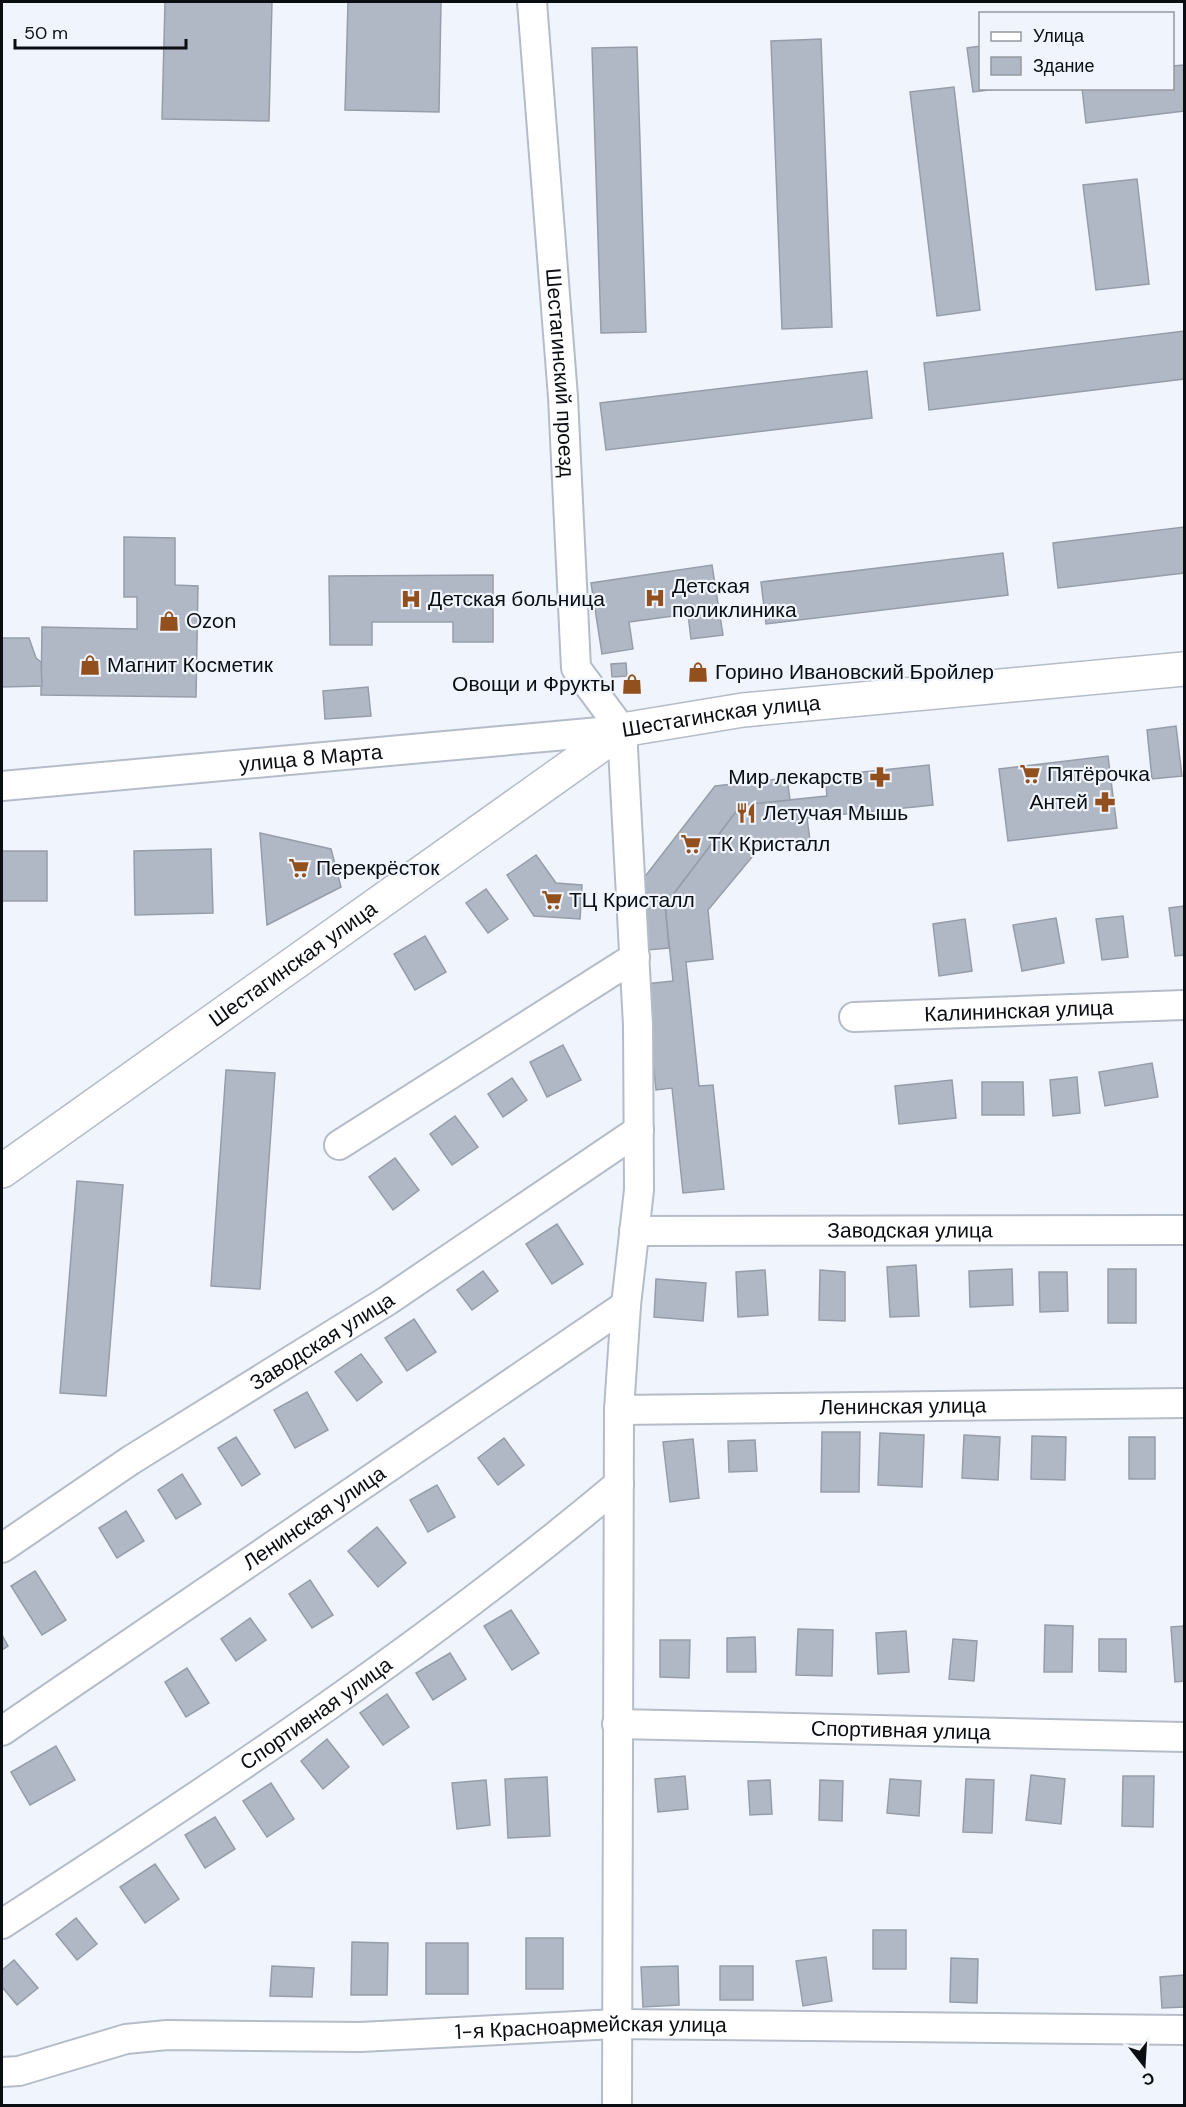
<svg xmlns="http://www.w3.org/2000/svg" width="1186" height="2107" font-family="'DM Sans',sans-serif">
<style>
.building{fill:#b1b8c5;stroke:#969daa;stroke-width:1.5}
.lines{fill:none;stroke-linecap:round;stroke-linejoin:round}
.minor-casing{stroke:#b5bcc9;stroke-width:32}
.major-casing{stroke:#b5bcc9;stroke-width:36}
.minor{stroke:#fff;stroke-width:28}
.major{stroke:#fff;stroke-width:33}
.labels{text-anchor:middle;stroke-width:4.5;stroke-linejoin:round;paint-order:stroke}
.street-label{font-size:21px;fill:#0a0d11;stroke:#f0f5fd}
.poi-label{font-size:21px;fill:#0a0d11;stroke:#f0f5fd;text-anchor:start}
</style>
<rect width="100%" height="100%" fill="#f0f5fd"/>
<g class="building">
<path d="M165 2H272L269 121 162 119Z"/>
<path d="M348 2H441L439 112 345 110Z"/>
<path d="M821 39 832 327 782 329 771 41Z"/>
<path d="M980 46V88H1005L973 92 967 48Z"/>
<path d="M637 47 646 332 601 333 592 48Z"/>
<path d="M1184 65V111L1086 123 1082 88H1172V66Z"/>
<path d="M954 87 980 310 937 316 910 92Z"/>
<path d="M1137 179 1149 284 1096 290 1083 185Z"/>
<path d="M1184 331V379L929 410 924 363Z"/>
<path d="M867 371 872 418 606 450 600 403Z"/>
<path d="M1184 527V573L1058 588 1053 543Z"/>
<path d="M124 537 175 538V585L198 586 196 697 41 695 42 627 137 629V597H124Z"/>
<path d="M1003 553 1008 595 766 624 761 582Z"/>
<path d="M712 565 723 635 691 639 688 614 629 622 633 649 602 654 591 583Z"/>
<path d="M493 575V642H453V622H372V645H330L329 576Z"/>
<path d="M2 638H29L36 658 41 662 42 686 2 687Z"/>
<path d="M626 663 627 676 612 677 611 664Z"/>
<path d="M368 687 371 716 325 719 323 691Z"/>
<path d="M1176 726 1182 776 1152 779 1147 730Z"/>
<path d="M1108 756 1117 828 1008 841 999 769Z"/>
<path d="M929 765 933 805 807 818 810 840 762 845 708 910 713 959 686 962 699 1086 713 1085 724 1189 683 1193 672 1088 656 1090 645 984 673 981 665 905 741 805 827 796 825 776Z"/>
<path d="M787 778 790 800 741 805 665 905 669 948 647 950 640 883 715 786Z"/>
<path d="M260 833 331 849 341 887 267 925Z"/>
<path d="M211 849 213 913 135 915 134 851Z"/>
<rect x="2" y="851" width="45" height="50"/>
<path d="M536 855 556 883 582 885 580 919 534 916 507 875Z"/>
<path d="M486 889 508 919 488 933 466 903Z"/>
<path d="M1184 906V955L1175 956 1169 908Z"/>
<path d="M1123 916 1128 957 1102 960 1096 919Z"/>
<path d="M1056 918 1064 963 1022 971 1013 925Z"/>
<path d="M965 919 972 971 939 976 933 924Z"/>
<path d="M425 936 446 972 415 990 394 954Z"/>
<path d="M563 1045 581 1080 547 1097 530 1062Z"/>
<path d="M1152 1063 1158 1097 1105 1106 1099 1072Z"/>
<path d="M226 1070 275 1073 260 1289 211 1286Z"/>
<path d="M1077 1077 1080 1113 1053 1116 1050 1080Z"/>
<path d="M512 1078 527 1100 503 1117 488 1094Z"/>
<path d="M952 1080 956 1118 899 1124 895 1086Z"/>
<path d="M982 1082H1023L1024 1115H982Z"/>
<path d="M455 1116 478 1147 452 1165 430 1134Z"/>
<path d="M395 1158 419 1190 393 1210 369 1177Z"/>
<path d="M77 1181 123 1185 106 1396 60 1393Z"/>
<path d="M557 1224 583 1264 552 1284 526 1244Z"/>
<path d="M916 1265 919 1316 890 1317 887 1267Z"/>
<path d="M1012 1269 1013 1305 970 1307 969 1271Z"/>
<rect x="1108" y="1269" width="28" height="54"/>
<path d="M765 1270 768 1315 738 1317 736 1272Z"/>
<path d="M820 1270 845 1272V1321L819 1320Z"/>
<path d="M483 1271 498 1291 472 1310 457 1290Z"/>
<path d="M1039 1272H1067L1068 1311 1040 1312Z"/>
<path d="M656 1279 706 1283 703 1321 654 1317Z"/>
<path d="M414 1319 436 1352 407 1371 385 1338Z"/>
<path d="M361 1354 382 1382 357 1401 335 1372Z"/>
<path d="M307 1392 328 1430 295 1448 274 1410Z"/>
<path d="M822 1432H860L859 1492H821Z"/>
<path d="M880 1433 924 1435 922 1487 878 1485Z"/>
<path d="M964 1435 1000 1437 998 1480 962 1478Z"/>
<path d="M1032 1436 1066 1437 1065 1480 1031 1479Z"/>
<path d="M236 1437 260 1474 242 1486 218 1448Z"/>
<rect x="1129" y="1437" width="26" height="42"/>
<path d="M504 1438 524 1465 498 1485 478 1458Z"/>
<path d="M693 1439 699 1498 670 1502 663 1442Z"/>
<path d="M755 1440 757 1471 729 1472 728 1441Z"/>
<path d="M182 1474 201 1504 176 1519 158 1490Z"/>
<path d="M437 1485 455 1517 428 1532 410 1500Z"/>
<path d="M126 1511 144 1541 117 1558 99 1528Z"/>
<path d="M377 1527 406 1563 378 1587 348 1551Z"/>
<path d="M35 1571 66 1620 42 1635 11 1586Z"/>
<path d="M310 1580 333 1615 312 1628 289 1594Z"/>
<path d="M511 1610 539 1653 512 1670 484 1626Z"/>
<path d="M250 1618 266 1640 236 1661 221 1639Z"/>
<path d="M1045 1625 1073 1626 1072 1672H1044Z"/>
<path d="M1184 1626V1681L1175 1682 1171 1627Z"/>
<path d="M798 1629 833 1630 832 1676 796 1675Z"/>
<path d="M906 1631 909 1672 878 1674 876 1633Z"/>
<path d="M2 1635 8 1646 2 1650Z"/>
<path d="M755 1637 756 1672H727V1638Z"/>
<path d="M953 1639 977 1641 974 1681 949 1679Z"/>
<path d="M1099 1639H1126V1672L1099 1671Z"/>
<path d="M660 1640H690L689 1678 660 1677Z"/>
<path d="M450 1653 466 1679 433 1700 416 1673Z"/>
<path d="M187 1668 209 1703 186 1717 165 1682Z"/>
<path d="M387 1694 409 1727 383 1745 360 1713Z"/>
<path d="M327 1739 349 1767 323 1789 301 1761Z"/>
<path d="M56 1746 75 1780 30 1805 11 1772Z"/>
<path d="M1031 1775 1065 1779 1061 1824 1026 1820Z"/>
<path d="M685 1776 688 1809 658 1812 655 1779Z"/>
<path d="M1123 1776H1154L1153 1827 1122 1826Z"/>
<path d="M547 1777 550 1836 508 1838 505 1779Z"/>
<path d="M890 1779 921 1781 919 1816 887 1813Z"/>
<path d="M966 1779 994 1780 992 1833 963 1832Z"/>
<path d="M486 1780 490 1825 457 1829 452 1783Z"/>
<path d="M770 1780 772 1814 750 1815 748 1781Z"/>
<path d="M820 1780 843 1781 842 1821 819 1820Z"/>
<path d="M271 1783 294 1819 267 1837 243 1801Z"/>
<path d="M215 1817 235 1849 205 1868 185 1835Z"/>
<path d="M155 1864 179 1899 145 1923 120 1887Z"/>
<path d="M76 1918 97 1944 77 1960 56 1934Z"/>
<rect x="873" y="1930" width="33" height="39"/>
<rect x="526" y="1938" width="37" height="51"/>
<path d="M352 1942 388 1943 387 1995H351Z"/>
<rect x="426" y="1943" width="42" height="51"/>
<path d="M826 1957 832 2001 803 2006 796 1961Z"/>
<path d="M951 1958 978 1959 977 2003 950 2002Z"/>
<path d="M14 1960 38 1988 17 2005 2 1987V1970Z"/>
<path d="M272 1966 314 1968 312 1997 270 1996Z"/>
<path d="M678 1966 679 2005 643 2007 641 1967Z"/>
<rect x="720" y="1966" width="33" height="34"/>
<path d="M1184 1975V2007L1162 2008 1160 1977Z"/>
</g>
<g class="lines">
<g class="minor-casing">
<g id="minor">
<path id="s1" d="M532 2 563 397 576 668 622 730"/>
<path id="s2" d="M2 786 622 730"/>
<path id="s3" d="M854 1017 1184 1005"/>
<path d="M339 1145 635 957"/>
<path id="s4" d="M634 1231 1184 1230"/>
<path id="s5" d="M619 1410 1184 1403"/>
<path id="s6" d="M2 1548 131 1460 387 1301 639 1130"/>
<path id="s7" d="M617 1724 1184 1737"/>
<path id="s8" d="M2 1731 626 1305"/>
<path id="s9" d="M2 1924C212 1788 426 1646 619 1484"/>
<path id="s10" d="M2 2072 19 2071 126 2039 167 2035 360 2037 616 2024 1184 2030"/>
<path d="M617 2106 619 1410 626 1305 639 1190 638 1025 622 730"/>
</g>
</g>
<g class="major-casing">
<g id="major">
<path id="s11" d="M2 1171 622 730 743 710 1184 669"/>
</g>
</g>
<use href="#minor" class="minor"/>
<use href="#major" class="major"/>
</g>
<defs>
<g id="hospital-bare" transform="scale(1.62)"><path d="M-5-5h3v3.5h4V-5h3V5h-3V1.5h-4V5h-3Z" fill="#92501f" stroke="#f0f5fd" stroke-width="2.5" paint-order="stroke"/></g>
<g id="shop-bare" transform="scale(1.62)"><path d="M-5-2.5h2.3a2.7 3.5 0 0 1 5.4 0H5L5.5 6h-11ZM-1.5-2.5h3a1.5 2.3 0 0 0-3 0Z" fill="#92501f" stroke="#f0f5fd" stroke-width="2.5" paint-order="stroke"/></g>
<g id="supermarket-bare" transform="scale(1.62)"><path d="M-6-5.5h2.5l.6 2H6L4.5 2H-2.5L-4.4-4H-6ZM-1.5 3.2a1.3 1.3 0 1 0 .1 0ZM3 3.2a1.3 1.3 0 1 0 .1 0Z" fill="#92501f" stroke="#f0f5fd" stroke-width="2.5" paint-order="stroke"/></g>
<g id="pharmacy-bare" transform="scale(1.62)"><path d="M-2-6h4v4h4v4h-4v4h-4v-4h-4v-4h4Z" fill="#92501f" stroke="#f0f5fd" stroke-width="2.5" paint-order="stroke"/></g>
<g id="restaurant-bare" transform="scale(1.62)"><path d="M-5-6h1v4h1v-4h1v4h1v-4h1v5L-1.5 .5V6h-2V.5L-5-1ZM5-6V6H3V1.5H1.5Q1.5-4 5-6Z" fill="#92501f" stroke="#f0f5fd" stroke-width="2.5" paint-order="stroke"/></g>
</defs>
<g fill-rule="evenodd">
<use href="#hospital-bare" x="655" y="598"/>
<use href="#hospital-bare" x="411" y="599"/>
<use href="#shop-bare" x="169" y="621"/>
<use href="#shop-bare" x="90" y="665"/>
<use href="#shop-bare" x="698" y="672"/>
<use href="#shop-bare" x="632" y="684"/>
<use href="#supermarket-bare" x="1030" y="774"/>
<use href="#pharmacy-bare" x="880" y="777"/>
<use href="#pharmacy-bare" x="1105" y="802"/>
<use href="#restaurant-bare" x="746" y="813"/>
<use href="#supermarket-bare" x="691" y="844"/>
<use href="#supermarket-bare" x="299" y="868"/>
<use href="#supermarket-bare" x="552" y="900"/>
</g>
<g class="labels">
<g class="street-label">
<text dy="7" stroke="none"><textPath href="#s1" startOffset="372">Шестагинский проезд</textPath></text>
<text dy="7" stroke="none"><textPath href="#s11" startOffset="861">Шестагинская улица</textPath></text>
<text dy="7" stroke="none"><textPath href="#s2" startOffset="310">улица 8 Марта</textPath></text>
<text dy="7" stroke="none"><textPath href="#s11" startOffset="357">Шестагинская улица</textPath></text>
<text dy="7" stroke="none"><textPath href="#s3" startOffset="165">Калининская улица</textPath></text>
<text dy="7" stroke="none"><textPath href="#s4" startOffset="276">Заводская улица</textPath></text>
<text dy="7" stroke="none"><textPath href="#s6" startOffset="381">Заводская улица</textPath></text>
<text dy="7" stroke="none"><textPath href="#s5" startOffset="284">Ленинская улица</textPath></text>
<text dy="7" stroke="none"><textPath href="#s8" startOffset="378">Ленинская улица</textPath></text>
<text dy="7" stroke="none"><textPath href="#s9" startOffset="378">Спортивная улица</textPath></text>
<text dy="7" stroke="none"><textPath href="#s7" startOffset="284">Спортивная улица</textPath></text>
<text dy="7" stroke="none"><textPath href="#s10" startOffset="594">1-я Красноармейская улица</textPath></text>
</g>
<g class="poi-label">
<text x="672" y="593">Детская<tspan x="672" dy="24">поликлиника</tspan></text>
<text x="428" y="606">Детская больница</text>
<text x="186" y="628">Ozon</text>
<text x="107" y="672">Магнит Косметик</text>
<text x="715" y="679">Горино Ивановский Бройлер</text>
<text x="615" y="691" text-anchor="end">Овощи и Фрукты</text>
<text x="1047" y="781">Пятёрочка</text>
<text x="863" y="784" text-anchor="end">Мир лекарств</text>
<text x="1088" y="809" text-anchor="end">Антей</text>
<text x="763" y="820">Летучая Мышь</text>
<text x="708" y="851">ТК Кристалл</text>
<text x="316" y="875">Перекрёсток</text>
<text x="569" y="907">ТЦ Кристалл</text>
</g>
</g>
<rect width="1186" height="2107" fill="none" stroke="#0a0d11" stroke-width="6"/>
<rect x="979" y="12" width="195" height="78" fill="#f0f5fd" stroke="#94989f" stroke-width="1.5"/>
<rect x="991" y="32" width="30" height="9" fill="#ffffff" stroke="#94989f" stroke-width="1.5"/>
<text x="1033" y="42" font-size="18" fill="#0a0d11">Улица</text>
<rect x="991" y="57" width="30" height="18" fill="#b1b8c5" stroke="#94989f" stroke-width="1.5"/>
<text x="1033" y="72" font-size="18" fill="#0a0d11">Здание</text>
<g transform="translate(1144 2065) rotate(163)" stroke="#f0f5fd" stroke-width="4.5" paint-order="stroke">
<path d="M0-4.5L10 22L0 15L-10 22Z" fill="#0a0d11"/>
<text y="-9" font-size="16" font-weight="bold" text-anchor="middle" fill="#0a0d11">С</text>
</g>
<path d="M15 39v9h171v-9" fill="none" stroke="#0a0d11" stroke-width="3"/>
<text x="24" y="39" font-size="18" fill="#0a0d11" stroke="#f0f5fd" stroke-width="4.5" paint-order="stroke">50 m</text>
</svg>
